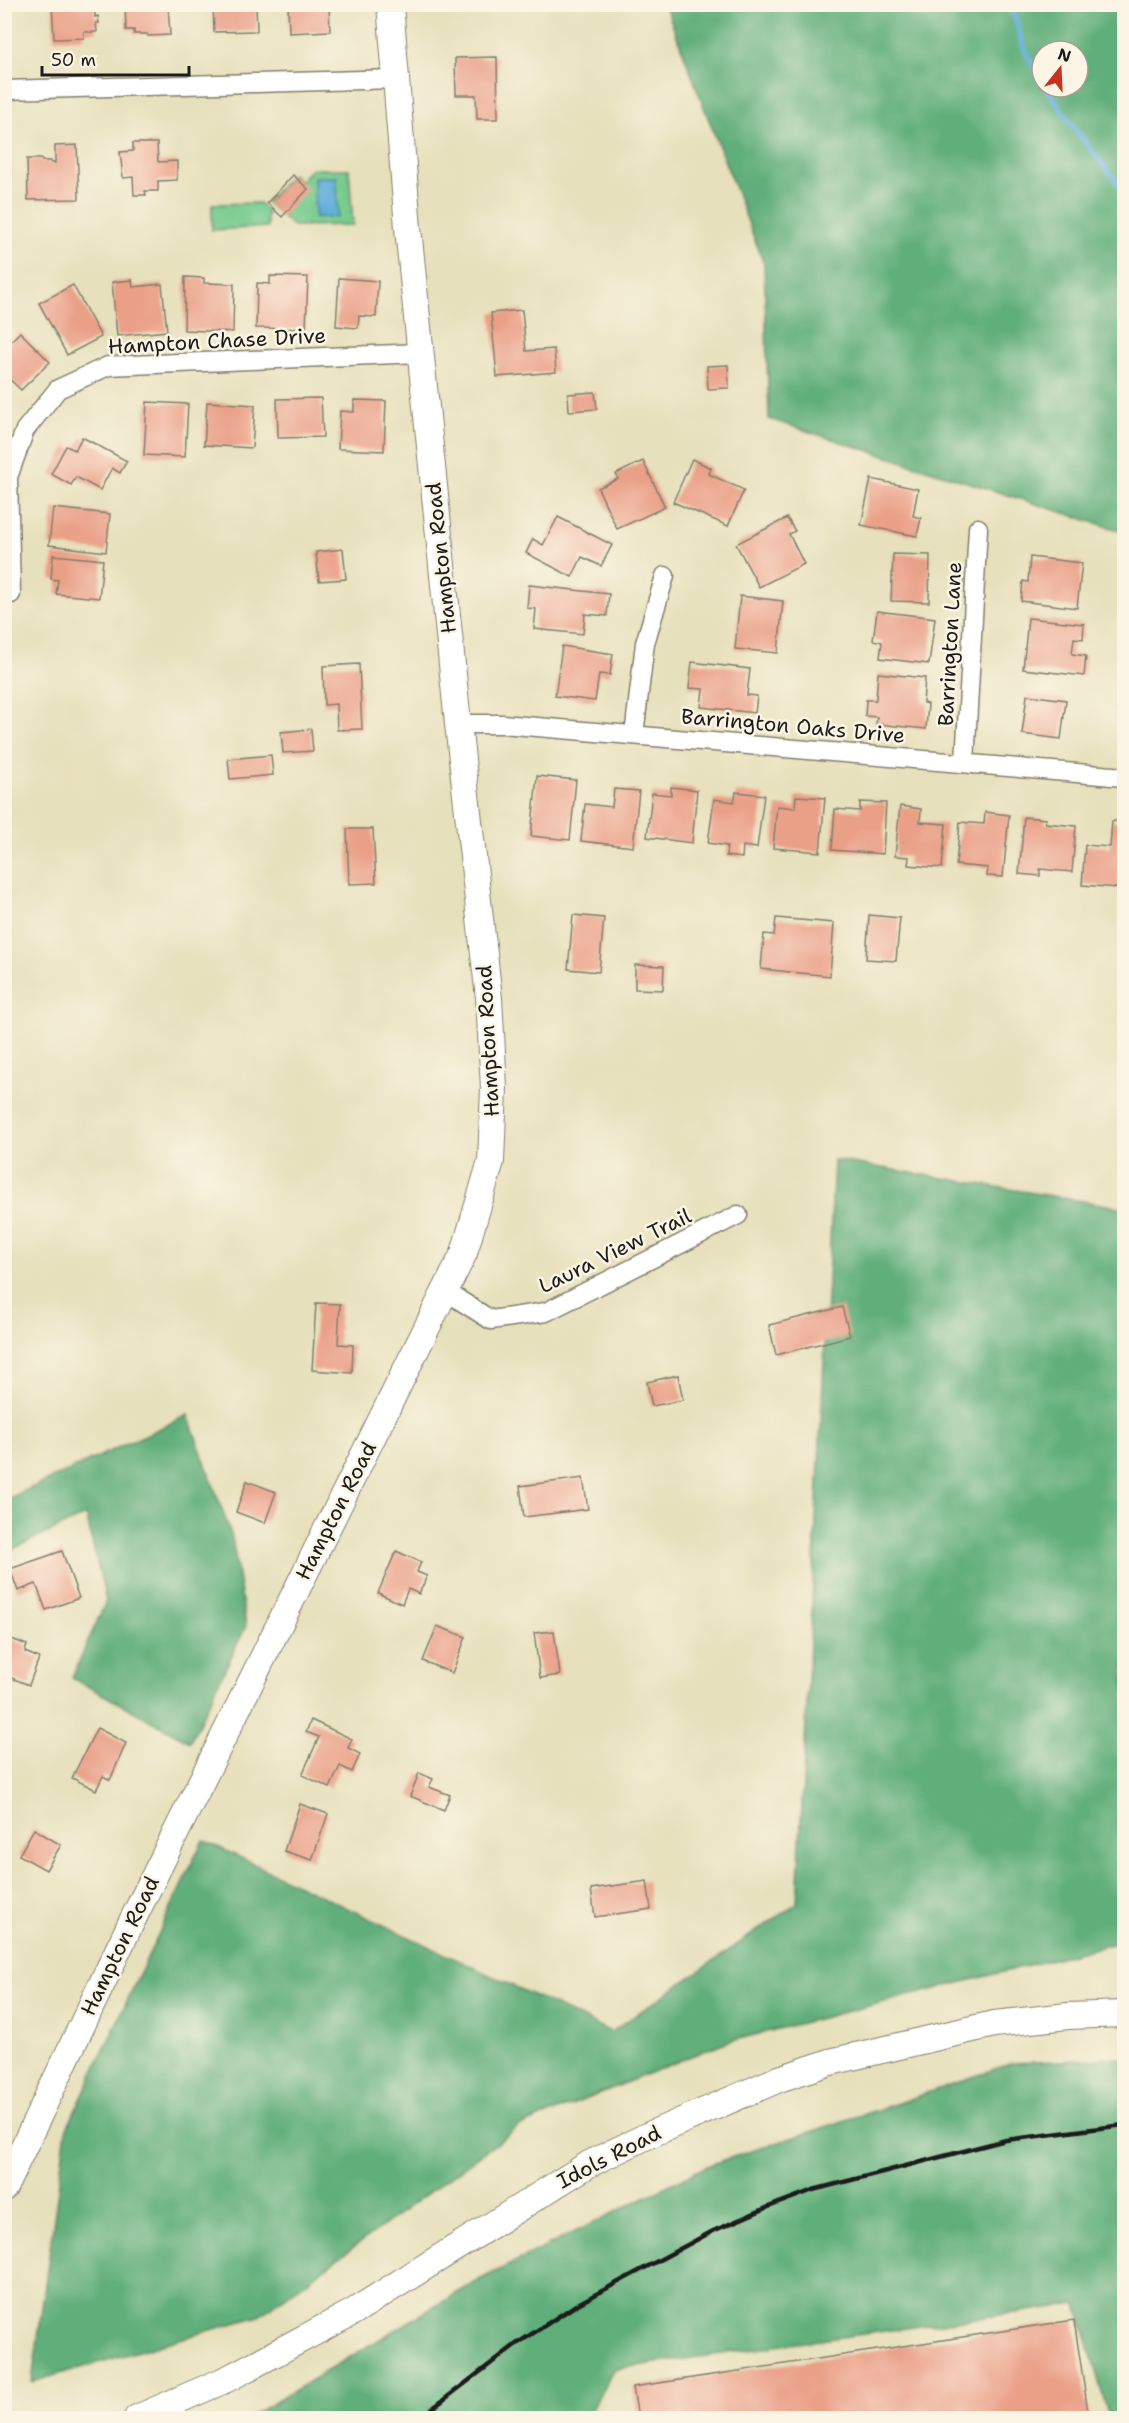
<svg xmlns="http://www.w3.org/2000/svg" width="1129" height="2423" font-family="'Shantell Sans',sans-serif">
<style>
.green{fill:#77cb8f;stroke:#4a7456;stroke-width:1.5}
.forest{fill:#61af7a;stroke:#3e664b;stroke-width:1.5;fill-rule:evenodd}
.water{fill:#62afdb;stroke:#3f667c;stroke-width:1.5}
.lines{fill:none;stroke-linecap:round;stroke-linejoin:round}
.stream{stroke:#62afdb;stroke-width:6}
.building{fill:#ea9f87}
.minor-casing{stroke:#827e6c;stroke-width:21}
.secondary-casing{stroke:#827e6c;stroke-width:28}
.minor{stroke:#fff;stroke-width:18}
.secondary{stroke:#fff;stroke-width:26}
.rail{stroke:#1c1c1c;stroke-width:4.5}
.labels{text-anchor:middle;stroke-width:5;stroke-linejoin:round;paint-order:stroke}
.street-label{font-size:21px;fill:#1c1c1c;stroke:#fcf5e5}
</style>
<rect width="100%" height="100%" fill="#fcf5e5"/>
<filter id="ink" filterUnits="userSpaceOnUse"><feTurbulence type="fractalNoise" baseFrequency=".0167" numOctaves="2"/><feDisplacementMap in="SourceGraphic" scale="12" xChannelSelector="R" yChannelSelector="G"/><feConvolveMatrix kernelMatrix="1 2 1 2 8 2 1 2 1" color-interpolation-filters="sRGB"/></filter>
<filter id="wash" filterUnits="userSpaceOnUse"><feTurbulence type="fractalNoise" baseFrequency=".008" numOctaves="4" result="noise"/><feDisplacementMap in="SourceGraphic" scale="24" xChannelSelector="R" yChannelSelector="G"/><feGaussianBlur stdDeviation="1.35" result="paint"/><feColorMatrix in="noise" values="0 0 0 0 0 0 0 0 0 0 0 0 0 0 0 0 0 1.4 0 .05"/><feComposite in="paint" operator="in"/></filter>
<g filter="url(#wash)">
<rect width="100%" height="100%" fill="#e7e0bc"/>
<g class="green">
<path d="M311 169H349L353 225 293 226 266 202 292 174 300 181Z"/>
<path d="M259 203 267 210V227L212 230V204Z"/>
</g>
<g class="forest">
<path d="M665 5H1124V532L769 419 764 264ZM1042 51H1078V87H1042Z"/>
<path d="M834 1160 1124 1208V1941L723 2043 520 2126 259 2316 32 2382 66 2130 203 1840 611 2032 797 1903Z"/>
<path d="M188 1415 232 1537 246 1626 190 1742 72 1678 106 1601 86 1515 4 1553 5 1500Z"/>
<path d="M1124 2058V2418H1109L1077 2304 614 2369 587 2418H248L479 2280 709 2165 898 2103 1012 2063Z"/>
</g>
<path class="water" d="M314 177H337L338 217H315Z"/>
<g class="lines">
<g class="stream">
<path d="M1011 4 1024 48 1042 81"/>
<path d="M1046 87 1075 129 1124 191"/>
</g>
</g>
<g id="blocks">
<g class="building">
<path d="M52 4H95V17L98 16 99 23H96L97 32H84V38L54 39Z"/>
<path d="M125 4H168L170 35 148 36 147 34H134V30H126Z"/>
<path d="M213 4H256L257 31 214 32Z"/>
<path d="M288 4H329L330 31 289 33Z"/>
<path d="M497 57 498 119H477L476 95H456L455 58Z"/>
<path d="M133 143H157L158 162 177 161V180L158 181V191H145L146 195H134L133 177 123 178 120 152 133 151Z"/>
<path d="M77 145 79 199 28 200 27 159H41L42 161H51V163H55V146Z"/>
<path d="M4 162H10L11 187H4Z"/>
<path d="M293 175 308 189 282 217 267 203Z"/>
<path d="M270 276 308 277 306 329 256 328 257 283 270 284Z"/>
<path d="M185 277 204 278V283L234 284 233 332 184 330Z"/>
<path d="M339 278 378 281 376 317 359 316 358 328 336 326Z"/>
<path d="M132 280 133 287 162 284 167 331 117 336 112 282Z"/>
<path d="M73 285 101 337 67 355 39 303Z"/>
<path d="M522 310 526 351 554 349 556 372 497 377 491 313Z"/>
<path d="M20 332 50 362 21 390 4 374V348Z"/>
<path d="M728 365 729 388 708 389 707 366Z"/>
<path d="M595 392 597 409 569 411 568 394Z"/>
<path d="M321 398 323 437 278 438 277 399Z"/>
<path d="M354 400 386 401 384 451 338 449 340 411 354 412Z"/>
<path d="M147 402 188 404 185 457 144 455Z"/>
<path d="M207 402 255 405 252 448 204 445Z"/>
<path d="M82 437 127 461 120 473 112 468 100 490 76 477 71 485 51 474 66 446 75 450Z"/>
<path d="M692 459 711 468 709 474 744 490 728 526 673 502Z"/>
<path d="M643 461 665 507 617 529 598 488 618 479 616 474Z"/>
<path d="M871 479 918 489 913 516 921 518 917 536 861 525Z"/>
<path d="M53 508 110 514 106 552 49 545Z"/>
<path d="M558 517 612 545 601 566 582 557 572 577 526 553 533 539 543 545Z"/>
<path d="M787 518 795 531 789 534 804 564 759 587 736 544Z"/>
<path d="M343 549 346 579 319 581 316 552Z"/>
<path d="M893 554 930 555 929 602 891 601Z"/>
<path d="M53 555 103 560 99 598 56 594 58 580 51 579Z"/>
<path d="M1030 557 1082 563 1077 608 1021 601 1023 581 1028 582Z"/>
<path d="M529 585 609 594 607 616 585 614 583 634 534 629 536 609 527 608Z"/>
<path d="M740 596 783 601 778 653 735 649Z"/>
<path d="M877 611 935 618 929 664 880 658 882 642 873 640Z"/>
<path d="M1028 618 1084 624 1083 639 1074 638 1072 654 1086 656 1084 676 1023 669Z"/>
<path d="M562 646 613 654 610 675 599 674 595 701 555 696Z"/>
<path d="M692 662 750 669 747 695 757 696 755 713 701 707 703 689 689 688Z"/>
<path d="M359 664 362 729 337 730 336 704 324 705 323 666Z"/>
<path d="M878 673 925 678 923 703 928 704 926 729 876 724 877 717 865 716 866 700H876Z"/>
<path d="M1027 695 1066 700 1061 739 1022 734Z"/>
<path d="M311 729 313 751 283 753 281 732Z"/>
<path d="M271 755 273 775 230 779 228 759Z"/>
<path d="M537 776 576 780 570 840 531 836Z"/>
<path d="M671 787 697 790 692 843 647 837 652 793 671 795Z"/>
<path d="M614 789 639 791 633 847 581 841 585 804 612 807Z"/>
<path d="M736 792 764 795 757 848 743 846 742 858 726 856 727 846 708 843 714 799 734 802Z"/>
<path d="M796 796 825 798 820 852 773 848 777 806 795 808Z"/>
<path d="M860 802 886 803 883 854 832 850 835 809 860 811Z"/>
<path d="M900 806 921 809 920 822 946 824 942 868 908 865 909 857 895 856Z"/>
<path d="M985 812 1009 815 1003 877 987 876 988 868 956 865 960 822 984 824Z"/>
<path d="M1024 817 1046 819 1045 823 1076 826 1072 872 1040 869V876L1019 874Z"/>
<path d="M1112 821 1124 822V884L1119 883 1118 888 1082 885 1085 845 1110 847Z"/>
<path d="M347 829H373L376 883 349 884Z"/>
<path d="M573 915 604 918 599 972 568 969Z"/>
<path d="M869 915 900 918 896 961 866 959Z"/>
<path d="M776 918 834 923 830 976 761 969 764 934 774 935Z"/>
<path d="M635 965 664 966 663 990 635 989Z"/>
<path d="M316 1303 340 1304 338 1344 353 1345 352 1373 312 1370Z"/>
<path d="M842 1307 850 1336 776 1355 769 1325Z"/>
<path d="M678 1375 683 1400 652 1406 647 1382Z"/>
<path d="M583 1478 588 1509 524 1517 520 1486Z"/>
<path d="M247 1481 276 1492 265 1523 236 1512Z"/>
<path d="M62 1551 79 1598 46 1610 36 1584 18 1591 10 1569Z"/>
<path d="M396 1551 421 1562 417 1572 427 1576 419 1594 408 1589 402 1604 378 1593Z"/>
<path d="M437 1626 466 1637 452 1673 423 1661Z"/>
<path d="M554 1631 560 1675 540 1678 534 1633Z"/>
<path d="M4 1636 27 1645 25 1652 39 1658 29 1685 4 1675Z"/>
<path d="M311 1720 352 1739 348 1748 360 1754 352 1772 340 1766 330 1788 302 1775 319 1737 306 1732Z"/>
<path d="M97 1728 126 1743 110 1780 103 1776 96 1790 72 1778Z"/>
<path d="M419 1773 433 1779 429 1787 450 1795 444 1810 410 1796Z"/>
<path d="M300 1804 328 1814 312 1860 284 1851Z"/>
<path d="M34 1829 61 1845 46 1870 19 1855Z"/>
<path d="M647 1881 651 1909 595 1917 591 1889Z"/>
<path d="M1074 2320 1089 2418H638L633 2387Z"/>
</g>
</g>
</g>
<g filter="url(#ink)">
<use href="#blocks" fill-opacity="0" stroke="#827e6c" stroke-width="1.5"/>
<g class="lines">
<g class="minor-casing">
<g id="minor">
<path d="M4 90 397 79"/>
<path d="M11 594 8 477 25 430 58 389 108 366 421 353"/>
<path d="M458 724H502L1124 777"/>
<path d="M634 735 645 643 665 576"/>
<path d="M965 762 978 528"/>
<path d="M445 1291 491 1320 546 1312 738 1215"/>
</g>
</g>
<g class="secondary-casing">
<g id="secondary">
<path d="M4 2188 130 1925 464 1253 491 1161 494 1088 489 998 458 724 408 228 390 4"/>
<path d="M137 2418 227 2379 353 2312 589 2164 649 2135 779 2079 830 2062 994 2024 1068 2016 1124 2014"/>
</g>
</g>
<use href="#minor" class="minor"/>
<use href="#secondary" class="secondary"/>
<path class="rail" d="M420 2418 515 2345 576 2305 713 2231 771 2206 813 2190 1006 2140 1124 2125"/>
</g>
</g>
<g class="labels">
<g class="street-label">
<text transform="translate(217 341) rotate(-3)" y="7">Hampton Chase Drive</text>
<text transform="translate(441 558) rotate(-96)" y="7">Hampton Road</text>
<text transform="translate(950 644) rotate(-87)" y="7">Barrington Lane</text>
<text transform="translate(793 726) rotate(5)" y="7">Barrington Oaks Drive</text>
<text transform="translate(488 1041) rotate(-93)" y="7">Hampton Road</text>
<text transform="translate(615 1251) rotate(-26)" y="7">Laura View Trail</text>
<text transform="translate(336 1511) rotate(-63)" y="7">Hampton Road</text>
<text transform="translate(120 1946) rotate(-64)" y="7">Hampton Road</text>
<text transform="translate(609 2157) rotate(-27)" y="7">Idols Road</text>
</g>
</g>
<rect width="1129" height="2423" fill="none" stroke="#fcf5e5" stroke-width="24"/>
<g transform="translate(1060 69) rotate(18)"><circle r="28" fill="#fcf5e5" stroke="#a29e95" stroke-width="1.5"/>
<path d="M0-4.5L10 22L0 15L-10 22Z" fill="#c8321e"/>
<text y="-9" font-size="16" font-weight="bold" text-anchor="middle" fill="#1c1c1c">N</text>
</g>
<path d="M42 66v9h147v-9" fill="none" stroke="#1c1c1c" stroke-width="3"/>
<text x="51" y="66" font-size="18" fill="#1c1c1c" stroke="#fcf5e5" stroke-width="4.5" paint-order="stroke">50 m</text>
</svg>
